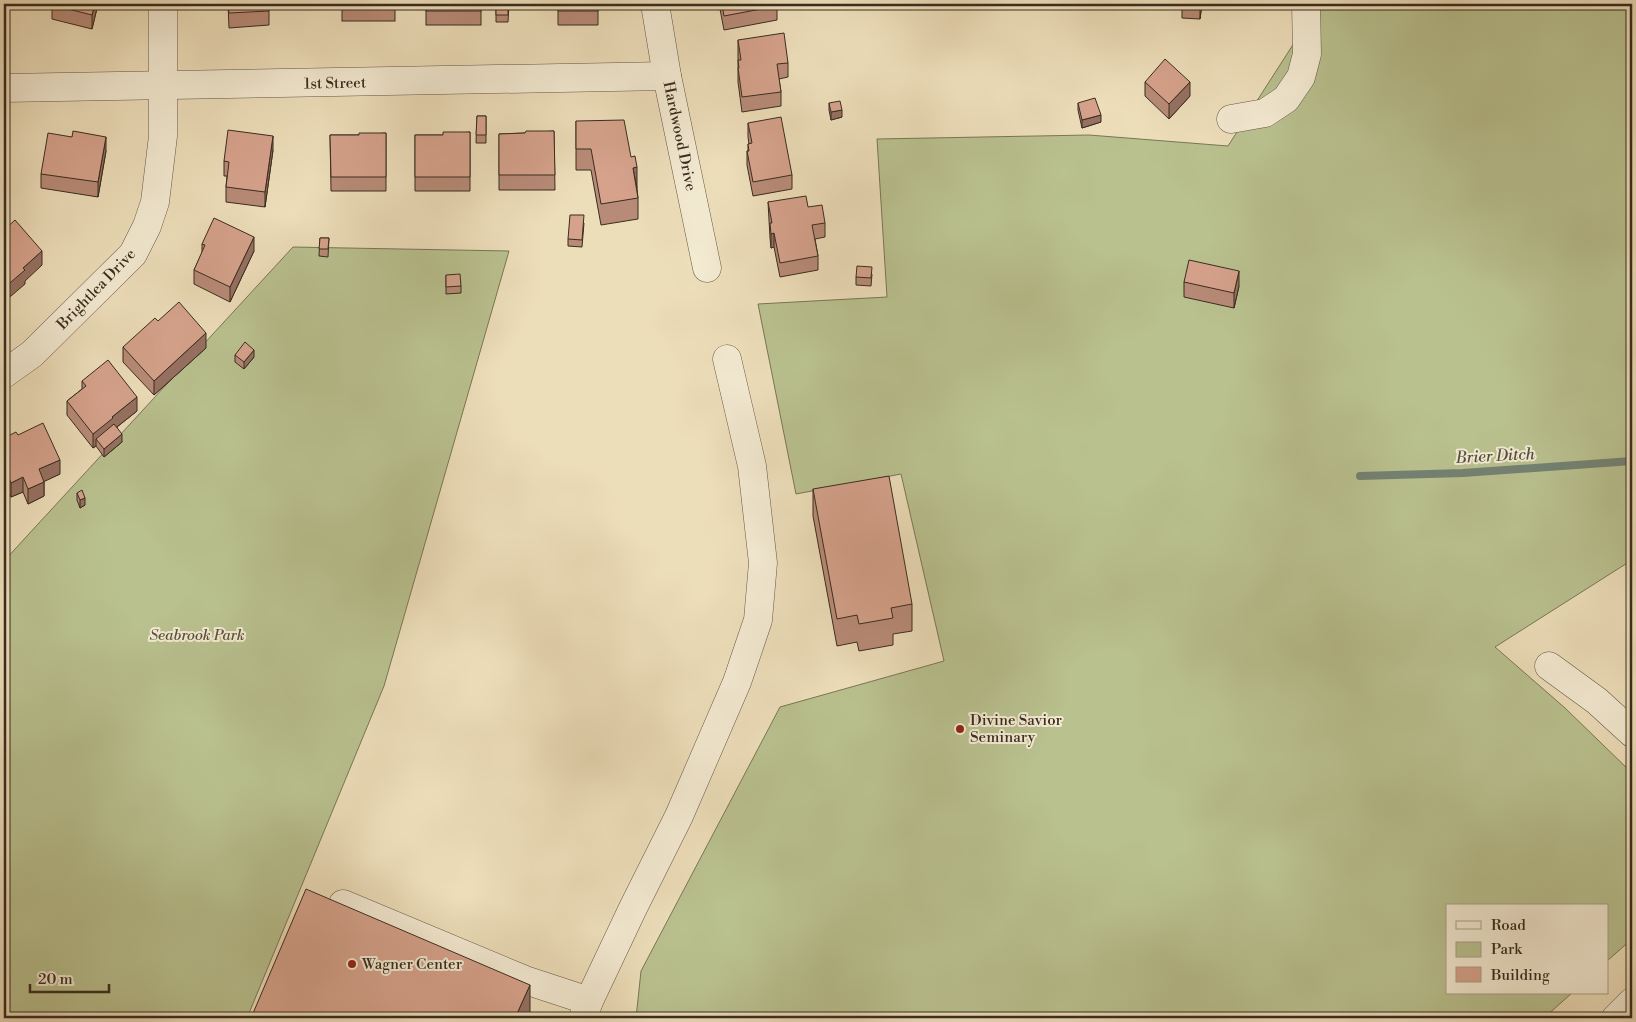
<svg xmlns="http://www.w3.org/2000/svg" width="1636" height="1022" font-family="'Libre Bodoni',serif">
<style>
.green{fill:#b9c18f;stroke:#797657}
.lines{fill:none;stroke-linecap:round;stroke-linejoin:round}
.stream{stroke:#738274;stroke-width:8}
.minor-casing{stroke:#665846;stroke-width:29}
.minor{stroke:#f3ead2;stroke-width:28}
.wall{fill:#b88b78;stroke:#392c1f}
.shaded-wall{fill:#967162;stroke:#392c1f}
.building{fill:#d6a28c;stroke:#392c1f}
.poi-dot{fill:#8f2418;stroke:#f3ead2;stroke-width:2}
.labels{text-anchor:middle;stroke-width:4;stroke-linejoin:round;paint-order:stroke}
.street-label{font-size:15px;fill:#392c1f;stroke:#f3ead2}
.park-label{font-size:15px;font-style:italic;fill:#59513b;stroke:#f3ead2}
.poi-label{font-size:15px;fill:#392c1f;stroke:#f3ead2;text-anchor:start}
.water-label{font-size:16px;font-style:italic;fill:#515042;stroke:#f3ead2}
</style>
<rect width="100%" height="100%" fill="#eddeba"/>
<filter id="stains"><feTurbulence type="fractalNoise" baseFrequency=".004" numOctaves="4"/><feColorMatrix values="0 0 0 0 .2 0 0 0 0 .09 0 0 0 0 .02 0 0 0 .5 -.17"/></filter>
<radialGradient id="worn" r=".72"><stop offset=".6" stop-color="#630" stop-opacity="0"/><stop offset="1" stop-color="#630" stop-opacity=".3"/></radialGradient>
<g class="green">
<path d="M1308 4H1632V560L1495 647 1565 708 1632 773V939L1607 961V906H1447V993H1572L1544 1018H636L641 971 780 707 944 661 901 474 796 494 758 304 887 297 877 139 1089 135 1228 146 1296 40Z"/>
<path d="M293 247 509 251 384 686 247 1018H4V561Z"/>
</g>
<g class="lines">
<path class="stream" d="M1360 476 1463 473 1632 461"/>
<g class="minor-casing">
<g id="minor">
<path d="M655 4 667 76 707 268"/>
<path d="M4 88 667 76"/>
<path d="M1231 119 1265 113 1286 99 1301 77 1307 54 1306 4"/>
<path d="M4 374 32 354 133 254 147 226 155 202 163 136V4"/>
<path d="M1549 666 1597 701 1632 733"/>
<path d="M343 904 525 980 589 1001"/>
<path d="M583 1018 589 1001 633 908 679 816 737 682 758 620 763 563 752 466 727 359"/>
<path d="M1616 1018 1632 1002"/>
</g>
</g>
<use href="#minor" class="minor"/>
</g>
<g class="wall">
<path d="M52 4H98L92 29 52 19Z"/>
<path d="M228 4H269V25L229 28Z"/>
<rect x="342" y="4" width="53" height="17"/>
<rect x="426" y="4" width="55" height="21"/>
<path d="M496 4H509L508 22H496Z"/>
<path d="M545 4H598V25H558V6H545Z"/>
<path d="M719 4H777V20L724 30Z"/>
<path d="M1162 4H1202L1200 19 1182 18V5Z"/>
<path d="M738 40 788 63V77L779 79 781 92V106L742 112 738 82Z"/>
<path d="M1145 82 1190 96 1169 119 1145 96Z"/>
<path d="M829 103 842 117 831 120 829 110Z"/>
<path d="M1078 103 1101 122 1082 128 1078 110Z"/>
<path d="M477 116H486V143H476Z"/>
<path d="M576 121 637 188 638 198V219L601 225 591 170H576Z"/>
<path d="M748 123 792 175V189L753 196 747 165V151H748V144H749L748 137Z"/>
<path d="M554 131 555 190H499V134L525 133Z"/>
<path d="M470 132V191H415V135H443Z"/>
<path d="M386 133V191H331L330 135H359Z"/>
<path d="M273 150 265 207 226 202V187L227 176H224V161Z"/>
<path d="M106 151 98 197 41 188V174Z"/>
<path d="M768 202 808 207 825 223V237L815 239 818 256V270L780 277 774 247 771 248 770 238Z"/>
<path d="M584 223 582 247 568 246V239Z"/>
<path d="M320 238H329L328 257 319 256Z"/>
<path d="M202 244 254 251 230 302 194 284V270L202 253Z"/>
<path d="M872 274 871 286 856 285V277Z"/>
<path d="M446 275 461 286V293L446 294Z"/>
<path d="M1184 282 1239 286 1234 308 1184 297Z"/>
<path d="M123 347 206 348 154 395 123 362Z"/>
<path d="M235 355 254 357 244 369 235 362Z"/>
<path d="M82 381 137 411 117 427 122 442 104 457 96 446 93 448 67 415V401L82 389Z"/>
<path d="M18 435 60 474 44 481V496L28 504 23 492 11 497 4 482V438Z"/>
<path d="M813 489 912 604V631L893 634V645L859 651 857 642 837 646 813 516Z"/>
<path d="M77 493 85 505 80 508 77 500Z"/>
</g>
<g class="shaded-wall">
<path d="M95 4H98L92 29V15Z"/>
<path d="M1200 4H1202L1200 19Z"/>
<path d="M1190 82V96L1169 119V104Z"/>
<path d="M842 110V117L831 120V112Z"/>
<path d="M1101 115V122L1082 128V120Z"/>
<path d="M273 136V150L265 207V192Z"/>
<path d="M106 137V151L98 197V182Z"/>
<path d="M637 167V188L633 168Z"/>
<path d="M774 233V247L771 248V234Z"/>
<path d="M254 237V251L230 302V287Z"/>
<path d="M42 251V265L25 281V284L4 302V288L23 268Z"/>
<path d="M1239 271V286L1234 308V293Z"/>
<path d="M206 333V348L154 395V381Z"/>
<path d="M254 350V357L244 369V362Z"/>
<path d="M137 397V411L113 430 96 439V446L93 448V434L112 417Z"/>
<path d="M122 434V442L104 457V449Z"/>
<path d="M60 460V474L39 484V469Z"/>
<path d="M23 477V492L11 497V483Z"/>
<path d="M44 482V496L28 504V489Z"/>
<path d="M85 498V505L80 508V500Z"/>
<path d="M530 985V1012L527 1018H515Z"/>
</g>
<g class="building">
<path d="M52 4H95L92 15 52 5Z"/>
<path d="M228 4H269V11L229 13Z"/>
<rect x="342" y="4" width="53" height="3"/>
<rect x="426" y="4" width="55" height="7"/>
<rect x="496" y="4" width="13" height="4"/>
<rect x="558" y="4" width="40" height="7"/>
<path d="M722 4H777V6L724 16Z"/>
<rect x="496" y="9" width="12" height="6"/>
<path d="M784 33 788 63 777 64 781 92 742 97 738 68H739L738 60H741L738 40Z"/>
<path d="M1165 59 1190 82 1169 104 1145 82Z"/>
<path d="M1095 98 1101 115 1082 120 1078 103Z"/>
<path d="M840 101 842 110 831 112 829 103Z"/>
<path d="M477 116H486V135H476Z"/>
<path d="M781 117 792 175 753 182 747 151H749L748 144 752 143 748 123Z"/>
<path d="M624 120 631 157 635 156 637 167 633 168 638 198 601 204 591 149H576V121Z"/>
<path d="M228 130 273 136 265 192 226 187 229 162 224 161Z"/>
<path d="M73 131 106 137 98 182 41 174 48 133 72 137Z"/>
<path d="M526 131H554L555 175H499V134L525 133Z"/>
<path d="M443 132H470V177H415V135H443Z"/>
<path d="M359 133H386V177H331L330 135H359Z"/>
<path d="M806 196 808 207 822 205 825 223 812 225 818 256 780 263 774 233 771 234 770 223H772L768 202Z"/>
<path d="M570 215H584L582 240 568 239Z"/>
<path d="M214 218 254 237 230 287 194 270 205 245 202 244Z"/>
<path d="M15 220 42 251 23 268 25 270 4 288V230Z"/>
<path d="M320 238H329L328 249H319Z"/>
<path d="M1189 260 1239 271 1234 293 1184 282Z"/>
<path d="M857 266 872 267 871 278 856 277Z"/>
<path d="M460 274 461 286 446 287V275Z"/>
<path d="M179 302 206 333 154 381 123 347 155 318 158 321Z"/>
<path d="M245 342 254 350 244 362 235 355Z"/>
<path d="M108 360 137 397 112 417 113 418 93 434 67 401 86 386 82 381Z"/>
<path d="M43 423 60 460 39 469 44 482 28 489 23 477 11 483 4 468V438L16 432 18 435Z"/>
<path d="M114 424 122 434 104 449 96 439Z"/>
<path d="M889 476 912 604 891 608 893 618 859 624 857 615 837 619 813 489Z"/>
<path d="M82 490 85 498 80 500 77 493Z"/>
<path d="M306 889 530 985 515 1018H251Z"/>
</g>
<g class="poi-dot">
<circle cx="960" cy="729" r="5"/>
<circle cx="352" cy="964" r="5"/>
</g>
<g class="labels">
<g class="street-label">
<text transform="translate(335 83) rotate(-1)" y="5">1st Street</text>
<text transform="translate(680 136) rotate(78)" y="5">Hardwood Drive</text>
<text transform="translate(96 289) rotate(-46)" y="5">Brightlea Drive</text>
</g>
<g class="park-label">
<text x="197" y="640">Seabrook Park</text>
</g>
<g class="poi-label">
<text x="970" y="725">Divine Savior<tspan x="970" dy="17">Seminary</tspan></text>
<text x="362" y="969">Wagner Center</text>
</g>
<g class="water-label">
<text transform="translate(1495 455) rotate(-3)" y="6">Brier Ditch</text>
</g>
</g>
<rect width="1636" height="1022" fill="none" stroke="#eddeba" stroke-width="20"/>
<rect x="5" y="5" width="1626" height="1012" fill="none" stroke="#392c1f" stroke-width="2.5"/>
<rect x="10" y="10" width="1616" height="1002" fill="none" stroke="#392c1f"/>
<rect x="1446" y="904" width="162" height="90" fill="#f3ead2" stroke="#a99e8a"/>
<rect x="1456" y="921" width="25" height="8" fill="#f3ead2" stroke="#a99e8a"/>
<text x="1491" y="930" font-size="15" fill="#392c1f">Road</text>
<rect x="1456" y="942" width="25" height="15" fill="#b9c18f" stroke="#a99e8a"/>
<text x="1491" y="954" font-size="15" fill="#392c1f">Park</text>
<rect x="1456" y="967" width="25" height="15" fill="#d6a28c" stroke="#a99e8a"/>
<text x="1491" y="980" font-size="15" fill="#392c1f">Building</text>
<path d="M30 984v8h79v-8" fill="none" stroke="#392c1f" stroke-width="2.5"/>
<text x="38" y="984" font-size="15" fill="#392c1f" stroke="#f3ead2" stroke-width="4" paint-order="stroke">20 m</text>
<rect width="100%" height="100%" filter="url(#stains)"/>
<rect width="100%" height="100%" fill="url(#worn)"/>
</svg>
